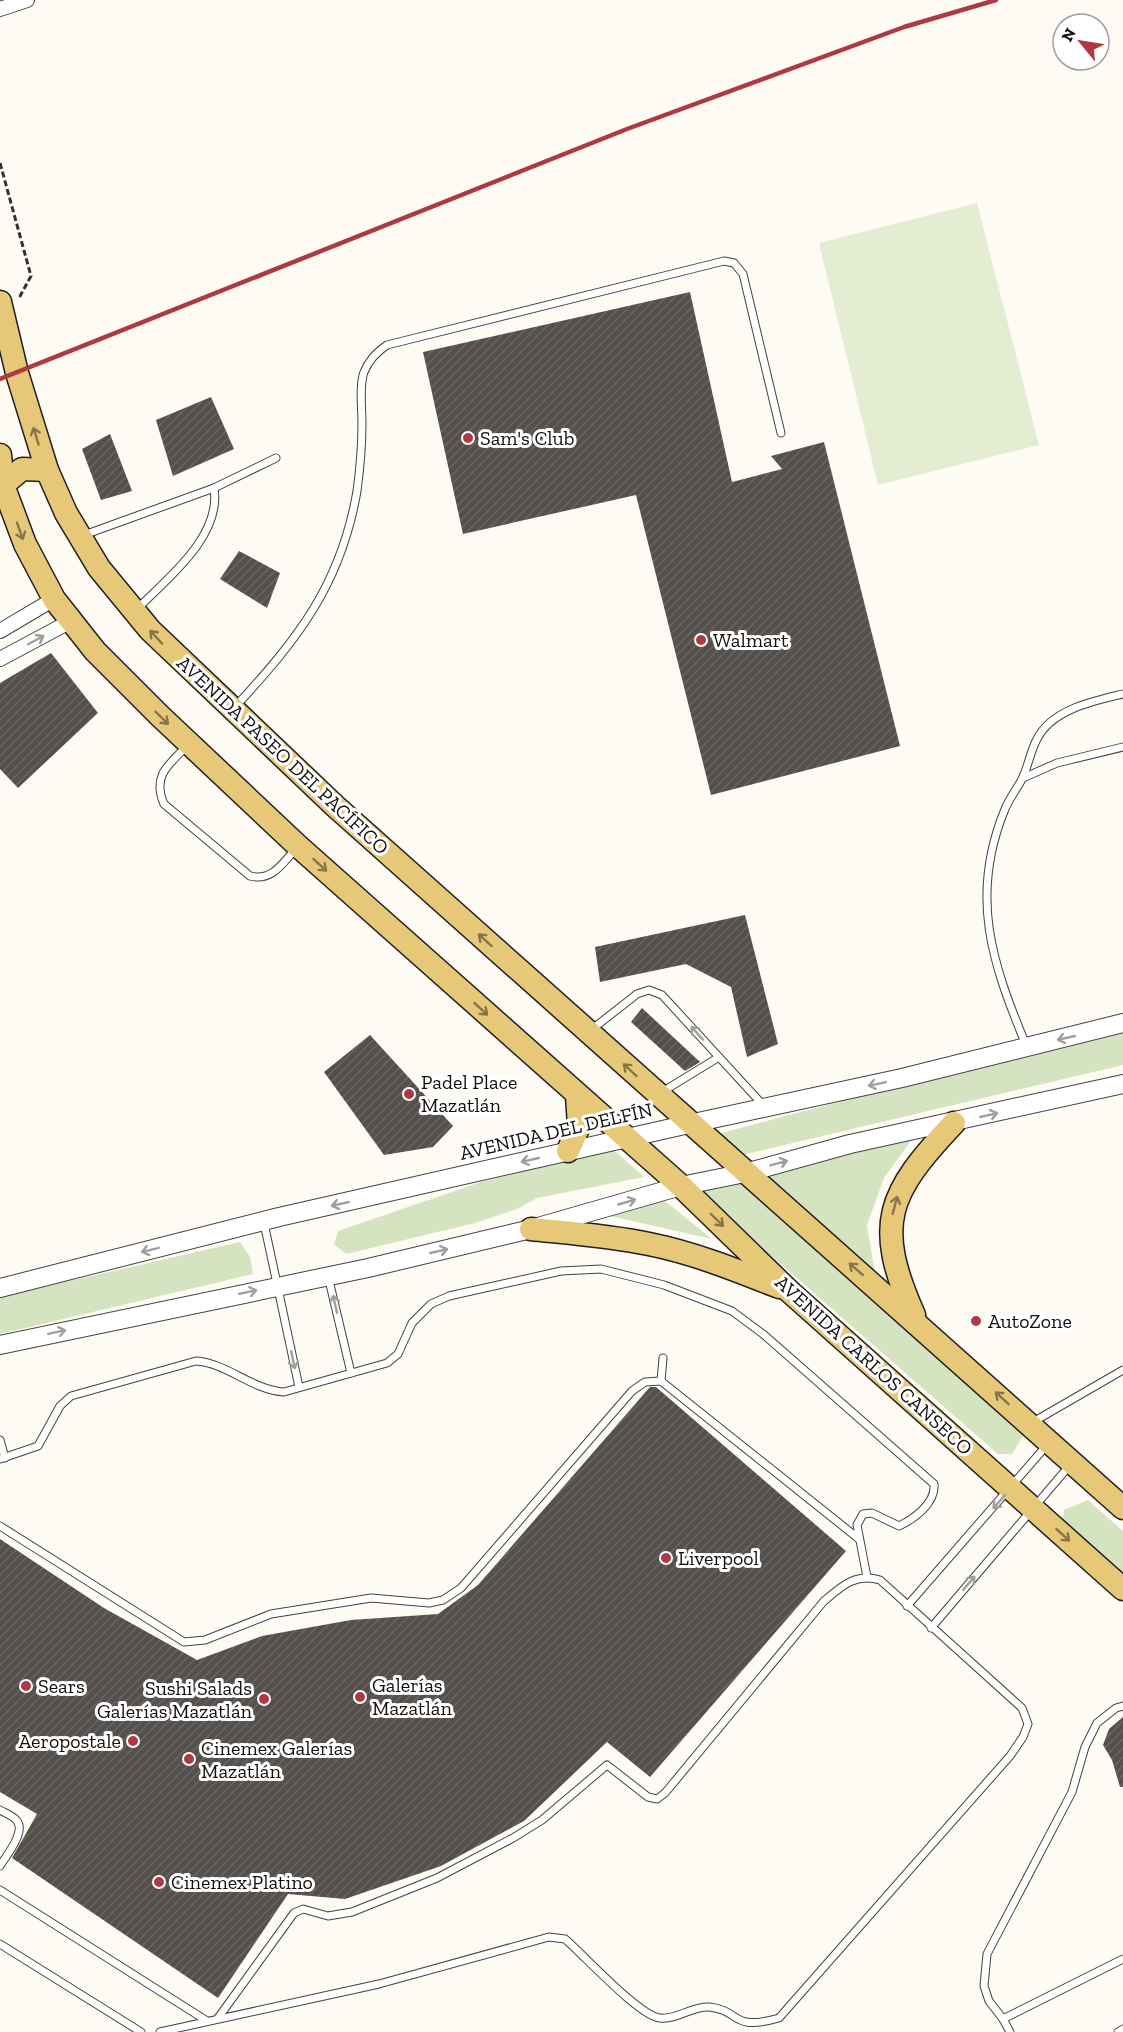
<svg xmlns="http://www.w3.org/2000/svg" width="1123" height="2032" font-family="'Zilla Slab',serif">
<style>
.grass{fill:#d4e4c0}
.pitch{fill:#e4edd1}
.building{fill:url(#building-hatch)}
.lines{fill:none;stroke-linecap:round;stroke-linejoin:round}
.service-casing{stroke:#424242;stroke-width:9}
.minor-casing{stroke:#424242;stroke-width:16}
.tertiary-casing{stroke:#424242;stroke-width:20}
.primary-casing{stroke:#202020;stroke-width:25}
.path{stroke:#313131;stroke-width:3;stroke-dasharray:6 3;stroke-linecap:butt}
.service{stroke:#fff;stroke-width:7}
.minor{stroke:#fff;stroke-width:14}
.tertiary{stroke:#fff;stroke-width:18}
.primary{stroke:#e7c879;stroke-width:22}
.rail{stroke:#ae3943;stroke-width:4.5}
.oneway{stroke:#867549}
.oneway2{stroke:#9f9f9f}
.poi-dot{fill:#ae3943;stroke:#fff;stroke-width:2}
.labels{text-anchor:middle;stroke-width:6;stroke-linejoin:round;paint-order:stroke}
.poi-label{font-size:20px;fill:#0f0f0f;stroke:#fff;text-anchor:start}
.street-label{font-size:20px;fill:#0f0f0f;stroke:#fff}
</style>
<defs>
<pattern id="building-hatch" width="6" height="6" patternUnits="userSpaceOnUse" patternTransform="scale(1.5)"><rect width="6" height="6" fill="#56504d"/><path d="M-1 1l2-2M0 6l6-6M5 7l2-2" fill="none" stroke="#696562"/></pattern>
</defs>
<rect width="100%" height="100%" fill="#fdfbf3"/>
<g class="grass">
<path d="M1123 1027V1065L738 1156 714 1135Z"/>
<path d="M915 1135 884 1178 867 1225 875 1274 758 1177Z"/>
<path d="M613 1149 644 1177 537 1198 517 1209 475 1223 346 1254 334 1244 338 1231 481 1182Z"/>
<path d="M735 1178 790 1228 808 1238 1027 1430 1012 1454H998L696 1190Z"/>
<path d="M660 1197 712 1239 601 1214Z"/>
<path d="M240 1242 250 1257 253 1274 0 1334V1297Z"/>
<path d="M1088 1500 1123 1531V1584L1062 1528 1064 1510Z"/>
</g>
<path class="pitch" d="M977 203 1039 445 878 485 819 243Z"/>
<g class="building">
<path d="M690 292 732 482 782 469 771 456 824 442 900 746 711 795 636 495 463 534 423 352Z"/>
<path d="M211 397 234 449 173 476 156 420Z"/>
<path d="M110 434 132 491 101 500 82 449Z"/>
<path d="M239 551 280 573 267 608 220 579Z"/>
<path d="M51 653 98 713 18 788 0 769V683Z"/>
<path d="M745 915 778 1044 747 1057 731 987 686 964 600 982 595 947Z"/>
<path d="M642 1008 700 1062 685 1071 631 1022Z"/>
<path d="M370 1035 453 1126 433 1147 384 1155 324 1072Z"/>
<path d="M650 1387H656L846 1551 650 1777 607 1742 524 1821 441 1866 345 1899 288 1894 218 1998 12 1858 37 1814 0 1792V1539L104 1608 197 1660 262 1636 351 1620 438 1614 478 1585Z"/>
<path d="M1123 1717V1787H1120L1112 1760 1103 1745 1109 1729Z"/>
</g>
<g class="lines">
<g class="service-casing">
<g id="service">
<path d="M84 535 214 488"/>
<path d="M137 609C168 578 222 536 214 488L276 458"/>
<path d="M235 707C297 640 341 585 357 491 360 469 362 445 362 423 362 408 359 386 364 372 369 360 376 353 387 345L724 261 734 263 743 274 781 433"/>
<path d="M187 746C168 765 152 776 164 804L250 876C272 882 283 863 297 847"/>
<path d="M1023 778 1057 763 1123 747"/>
<path d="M591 1030 637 994 649 990 662 995 763 1105"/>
<path d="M1026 1045C992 963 969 896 1005 809 1009 799 1016 790 1021 781 1028 768 1030 752 1037 739 1052 709 1094 701 1123 694"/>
<path d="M662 1092 719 1057"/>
<path d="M264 1223 299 1387"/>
<path d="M328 1276 351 1373"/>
<path d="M661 1381 663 1358"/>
<path d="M1033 1422 1123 1370"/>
<path d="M0 1440 5 1458"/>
<path d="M0 1459 38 1446 60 1406 71 1396 196 1361C227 1363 252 1390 284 1392L387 1363 398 1354 412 1323 431 1304 449 1296 561 1271 601 1269 664 1285 732 1311 763 1334 934 1484C936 1503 914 1519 899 1526L872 1513 863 1514 857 1525 867 1577"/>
<path d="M0 1526 184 1642 205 1640 271 1614 371 1598 429 1603 443 1600 461 1588 632 1391 645 1382 661 1381 859 1539"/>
<path d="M907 1606 1047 1445"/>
<path d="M931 1628 1070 1465"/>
<path d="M0 1810C5 1813 14 1816 17 1821 26 1832 6 1856 0 1866"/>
<path d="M0 1890 207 2021"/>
<path d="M0 1944 141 2032"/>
<path d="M1003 2019 989 2001 984 1986 987 1954 1072 1792 1085 1747 1097 1723 1116 1708 1123 1706"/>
<path d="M160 2032 379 1984 549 1937 565 1939C584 1955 639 2016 660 2018 677 2020 692 2006 709 2007 742 2010 729 2032 779 2018L1010 1756 1023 1737 1028 1724 1022 1708 880 1580C855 1573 842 1586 824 1601L665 1793 657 1799 648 1797 607 1765 542 1820 513 1838 437 1878 352 1912 328 1916 303 1909 294 1913 218 2018"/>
<path d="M1010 2032 1003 2019 1123 1959"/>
<path d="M1118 2032 1123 2029"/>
</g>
</g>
<g class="minor-casing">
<g id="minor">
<path d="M0 9 27 0"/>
<path d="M0 631 54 599"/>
<path d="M0 659 71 621"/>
</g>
</g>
<g class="tertiary-casing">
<g id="tertiary">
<path d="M0 1288 279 1217 689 1124 902 1078 1123 1023"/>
<path d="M0 1345 368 1268 531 1229 681 1186 745 1173 850 1144 1123 1084"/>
</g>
</g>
<g class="primary-casing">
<g id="primary">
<path d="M0 302 17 373 47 470 66 513 99 568 150 630 335 806 1123 1508"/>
<path d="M0 455 3 485 25 544 54 599 95 651 160 716 298 846 681 1186 789 1291 1123 1589"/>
<path d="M3 485 22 469 47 470"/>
<path d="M568 1151 579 1126 577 1095"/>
<path d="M531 1229C570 1233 610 1236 649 1244 694 1253 736 1270 779 1287"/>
<path d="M914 1315C873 1223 888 1193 954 1123"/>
</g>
</g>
<path class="path" d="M0 163 31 276 19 298"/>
<use href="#service" class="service"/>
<use href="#minor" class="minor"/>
<use href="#tertiary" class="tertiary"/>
<use href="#primary" class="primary"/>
<path class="rail" d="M0 379 627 129 904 27 996 0"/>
</g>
<defs><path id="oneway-shaft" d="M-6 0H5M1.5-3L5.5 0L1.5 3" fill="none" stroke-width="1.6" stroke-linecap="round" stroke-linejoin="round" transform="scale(1.5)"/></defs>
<g class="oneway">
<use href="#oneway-shaft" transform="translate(36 436) rotate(-107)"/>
<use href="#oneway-shaft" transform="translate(20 531) rotate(70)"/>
<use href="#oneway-shaft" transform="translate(156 637) rotate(-133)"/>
<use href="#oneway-shaft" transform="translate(162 718) rotate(44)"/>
<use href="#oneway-shaft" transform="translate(320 865) rotate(42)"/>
<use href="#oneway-shaft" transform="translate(485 940) rotate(-138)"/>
<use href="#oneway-shaft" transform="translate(481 1009) rotate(42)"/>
<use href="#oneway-shaft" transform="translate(630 1070) rotate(-138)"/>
<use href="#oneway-shaft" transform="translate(895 1205) rotate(-75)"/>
<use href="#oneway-shaft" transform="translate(717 1220) rotate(44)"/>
<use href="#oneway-shaft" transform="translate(856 1269) rotate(-139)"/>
<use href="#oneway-shaft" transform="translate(1002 1398) rotate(-138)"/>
<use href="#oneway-shaft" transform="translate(1063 1535) rotate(42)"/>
</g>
<g class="oneway2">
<use href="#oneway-shaft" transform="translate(36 640) rotate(-28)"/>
<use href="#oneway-shaft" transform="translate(697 1033) rotate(-132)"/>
<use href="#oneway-shaft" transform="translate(1066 1038) rotate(167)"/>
<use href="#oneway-shaft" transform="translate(877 1084) rotate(168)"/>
<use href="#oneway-shaft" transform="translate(989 1115) rotate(-13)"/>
<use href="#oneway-shaft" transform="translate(530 1160) rotate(167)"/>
<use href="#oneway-shaft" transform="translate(779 1163) rotate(-15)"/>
<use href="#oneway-shaft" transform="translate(627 1202) rotate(-16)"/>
<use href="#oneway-shaft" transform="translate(340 1204) rotate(167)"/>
<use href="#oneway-shaft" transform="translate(150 1250) rotate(166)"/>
<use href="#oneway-shaft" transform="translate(439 1251) rotate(-13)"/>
<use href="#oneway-shaft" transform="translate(248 1292) rotate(-12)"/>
<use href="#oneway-shaft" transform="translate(335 1304) rotate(-103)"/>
<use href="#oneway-shaft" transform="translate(57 1332) rotate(-12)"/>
<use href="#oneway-shaft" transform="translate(293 1360) rotate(78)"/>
<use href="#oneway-shaft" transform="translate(999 1502) rotate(131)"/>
<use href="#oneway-shaft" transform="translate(969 1583) rotate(-50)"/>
</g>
<g class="poi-dot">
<circle cx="468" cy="438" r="6"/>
<circle cx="701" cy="640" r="6"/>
<circle cx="409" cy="1094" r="6"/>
<circle cx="976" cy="1321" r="6"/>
<circle cx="666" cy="1558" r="6"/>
<circle cx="26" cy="1686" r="6"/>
<circle cx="360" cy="1697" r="6"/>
<circle cx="264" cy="1699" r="6"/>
<circle cx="133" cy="1741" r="6"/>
<circle cx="189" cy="1759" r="6"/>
<circle cx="159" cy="1882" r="6"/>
</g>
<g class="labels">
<g class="poi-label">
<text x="480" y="445">Sam's Club</text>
<text x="713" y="647">Walmart</text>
<text x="421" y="1089">Padel Place<tspan x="421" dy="23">Mazatlán</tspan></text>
<text x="988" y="1328">AutoZone</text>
<text x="678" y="1565">Liverpool</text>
<text x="372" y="1692">Galerías<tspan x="372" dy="23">Mazatlán</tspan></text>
<text x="38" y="1693">Sears</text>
<text x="252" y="1695" text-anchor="end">Sushi Salads<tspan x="252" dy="23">Galerías Mazatlán</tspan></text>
<text x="121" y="1748" text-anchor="end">Aeropostale</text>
<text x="201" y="1755">Cinemex Galerías<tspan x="201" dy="23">Mazatlán</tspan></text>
<text x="171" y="1889">Cinemex Platino</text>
</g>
<g class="street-label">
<text transform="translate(283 755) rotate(43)" y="7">AVENIDA PASEO DEL PACÍFICO</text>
<text transform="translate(556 1131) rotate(-13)" y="7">AVENIDA DEL DELFÍN</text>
<text transform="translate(874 1365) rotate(42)" y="7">AVENIDA CARLOS CANSECO</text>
</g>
</g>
<g transform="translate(1081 42) rotate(300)"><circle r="28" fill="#ffffff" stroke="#9f9f9f" stroke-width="1.5"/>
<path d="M0-4.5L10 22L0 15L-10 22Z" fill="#ae3943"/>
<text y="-9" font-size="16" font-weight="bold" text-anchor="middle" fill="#0f0f0f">N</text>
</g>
</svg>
